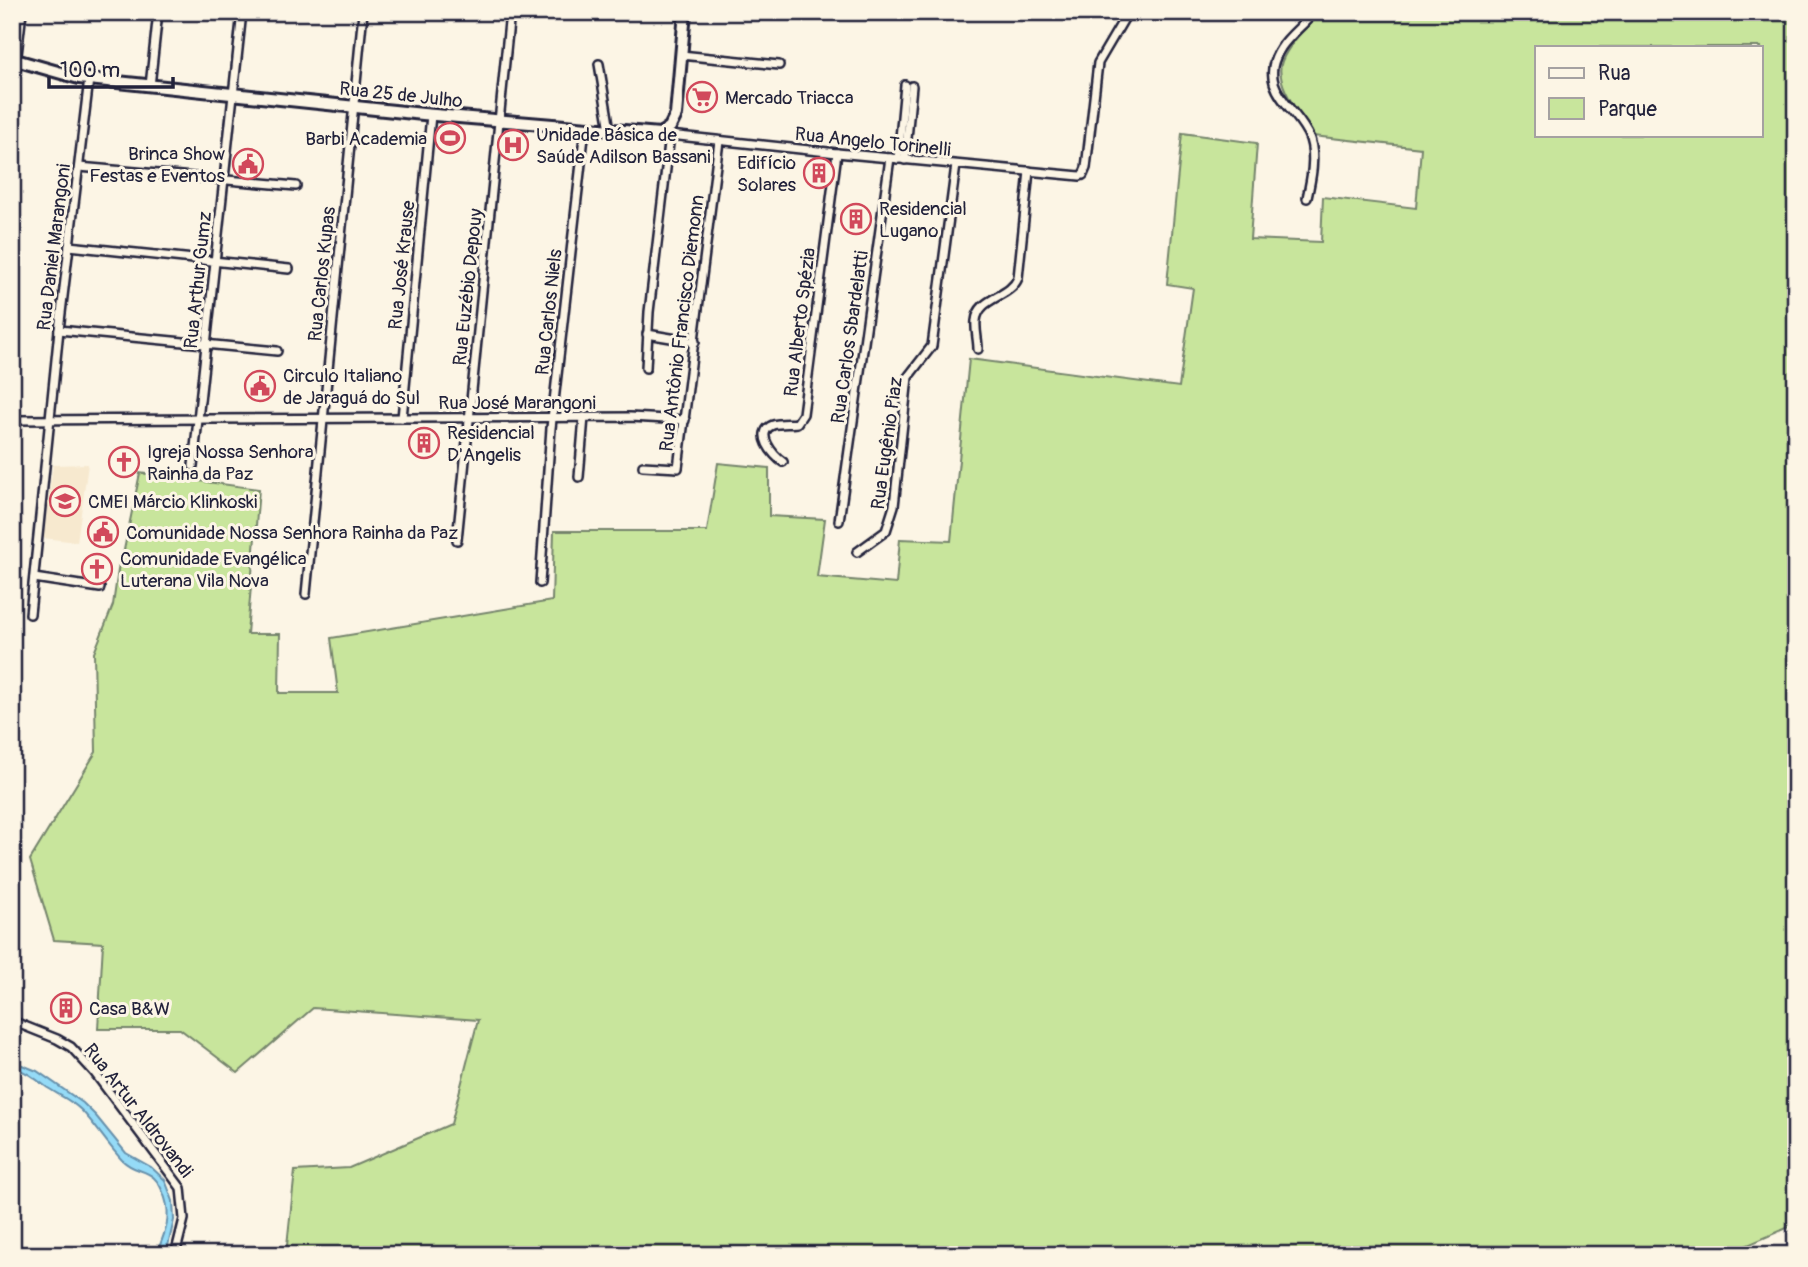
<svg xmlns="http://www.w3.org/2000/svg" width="1808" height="1267" font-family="Pangolin,sans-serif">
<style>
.built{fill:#f7e9cf}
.green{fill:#c8e59c;stroke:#75846c;stroke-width:2;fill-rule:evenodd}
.water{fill:#95dbf7;stroke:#6791ac;stroke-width:2}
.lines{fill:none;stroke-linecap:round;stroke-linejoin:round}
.minor-casing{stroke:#22223b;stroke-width:12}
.primary-casing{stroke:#22223b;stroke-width:16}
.minor{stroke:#fcf5e5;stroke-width:7}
.primary{stroke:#fcf5e5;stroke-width:10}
.labels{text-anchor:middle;stroke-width:6;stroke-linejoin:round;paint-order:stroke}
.street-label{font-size:19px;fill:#22223b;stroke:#fcf5e5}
.poi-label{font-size:19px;fill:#22223b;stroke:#fcf5e5;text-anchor:start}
</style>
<rect width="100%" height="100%" fill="#fcf5e5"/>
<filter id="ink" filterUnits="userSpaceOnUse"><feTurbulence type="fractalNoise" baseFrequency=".0143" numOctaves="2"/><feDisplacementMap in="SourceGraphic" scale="14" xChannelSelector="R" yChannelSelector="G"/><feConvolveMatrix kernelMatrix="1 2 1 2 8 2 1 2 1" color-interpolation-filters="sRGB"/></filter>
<g filter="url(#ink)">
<path class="built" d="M88 464 77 542 43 538 53 465Z"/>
<path class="green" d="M1319 12H1796V1224L1725 1255H286L295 1171 349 1168 451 1124 478 1020 313 1008 238 1073 180 1029H98L103 943 54 940 30 860 96 752 94 653 113 605 119 563 124 550 140 473 259 489 247 634H280L279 693H338L331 638 552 601 554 531H707L718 463 769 468V516L825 519 817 577 896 584 900 539 951 541 969 359 1179 387 1193 288 1167 284 1182 133 1257 143 1250 239 1321 242 1323 197 1416 208 1421 148 1313 136C1302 117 1273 83 1282 61 1289 44 1307 27 1319 12ZM1537 47H1761V135H1537Z"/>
<path class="water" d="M12 1061 37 1071 83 1103 96 1116 126 1153 151 1167 165 1180 173 1201 174 1220 168 1246 163 1255H156C164 1235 172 1219 165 1198 154 1164 139 1177 122 1160 107 1144 96 1125 81 1110 70 1099 56 1094 45 1086 34 1078 26 1071 12 1067Z"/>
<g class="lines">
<g class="minor-casing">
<g id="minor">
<path d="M681 55 779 65"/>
<path d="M599 64 610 130"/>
<path d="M150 86 158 12"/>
<path d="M12 97 22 12"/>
<path d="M660 134 837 153 1080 176 1083 175 1086 168 1098 63 1128 12"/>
<path d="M898 159 905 85"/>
<path d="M905 160 912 86"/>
<path d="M79 167 296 186"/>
<path d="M1307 198C1311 180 1316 157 1310 139 1299 108 1254 89 1281 48 1289 35 1304 25 1314 12"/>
<path d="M69 246 289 269"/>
<path d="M59 330 277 351"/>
<path d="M647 334 695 342"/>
<path d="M978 349C978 340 975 330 976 321 978 297 1010 298 1018 278L1029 171"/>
<path d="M646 368 649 312 670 135"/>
<path d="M402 418 431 115"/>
<path d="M12 420 630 417 685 420"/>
<path d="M783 462C773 456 754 432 773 425 780 423 790 424 797 423L803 414 837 153"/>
<path d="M193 466 242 12"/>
<path d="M643 466 678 468 719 141"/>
<path d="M579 477 584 417"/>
<path d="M839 521 890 158"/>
<path d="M457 540 510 12"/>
<path d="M857 552 886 531 894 506 908 377 932 346 956 165"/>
<path d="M34 578 100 588"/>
<path d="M540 583 551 428 585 128"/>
<path d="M306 594 363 12"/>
<path d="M30 614 59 330 89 79"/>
<path d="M12 1021 57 1039 71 1047 94 1072 181 1188 184 1219 175 1255"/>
</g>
</g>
<g class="primary-casing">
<path id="primary" d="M12 59 79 78 423 114 660 134 670 127 676 115 685 12"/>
</g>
<use href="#minor" class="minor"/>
<use href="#primary" class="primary"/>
</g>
</g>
<defs>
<g id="supermarket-ring" transform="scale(1.575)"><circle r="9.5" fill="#fcf5e5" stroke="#d1495b" stroke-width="1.5"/><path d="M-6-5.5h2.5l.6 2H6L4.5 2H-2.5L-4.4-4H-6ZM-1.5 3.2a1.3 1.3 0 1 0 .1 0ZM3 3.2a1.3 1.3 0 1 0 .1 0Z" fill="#d1495b"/></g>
<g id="stadium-ring" transform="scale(1.575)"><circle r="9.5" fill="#fcf5e5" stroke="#d1495b" stroke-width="1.5"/><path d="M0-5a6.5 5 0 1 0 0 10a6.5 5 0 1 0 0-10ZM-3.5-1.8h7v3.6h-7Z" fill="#d1495b"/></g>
<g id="hospital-ring" transform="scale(1.575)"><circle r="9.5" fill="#fcf5e5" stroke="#d1495b" stroke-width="1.5"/><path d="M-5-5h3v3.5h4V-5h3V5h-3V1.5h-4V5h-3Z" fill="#d1495b"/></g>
<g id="civic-ring" transform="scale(1.575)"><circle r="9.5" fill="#fcf5e5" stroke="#d1495b" stroke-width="1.5"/><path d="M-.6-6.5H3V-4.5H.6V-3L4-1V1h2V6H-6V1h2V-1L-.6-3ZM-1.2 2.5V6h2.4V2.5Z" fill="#d1495b"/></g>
<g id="building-ring" transform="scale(1.575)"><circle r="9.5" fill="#fcf5e5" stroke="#d1495b" stroke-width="1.5"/><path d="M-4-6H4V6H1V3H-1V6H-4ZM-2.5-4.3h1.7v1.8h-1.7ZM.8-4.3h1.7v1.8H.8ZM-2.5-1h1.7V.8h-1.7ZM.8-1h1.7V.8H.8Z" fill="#d1495b"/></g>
<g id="church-ring" transform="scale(1.575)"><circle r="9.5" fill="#fcf5e5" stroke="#d1495b" stroke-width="1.5"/><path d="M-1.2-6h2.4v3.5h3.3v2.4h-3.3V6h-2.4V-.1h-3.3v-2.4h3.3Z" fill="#d1495b"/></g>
<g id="school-ring" transform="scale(1.575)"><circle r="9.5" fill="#fcf5e5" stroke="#d1495b" stroke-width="1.5"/><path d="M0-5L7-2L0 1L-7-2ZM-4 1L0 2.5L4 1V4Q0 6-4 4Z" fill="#d1495b"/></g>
</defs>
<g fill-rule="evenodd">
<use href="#supermarket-ring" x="702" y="97"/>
<use href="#stadium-ring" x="450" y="138"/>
<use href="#hospital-ring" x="513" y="145"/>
<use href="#civic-ring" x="248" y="164"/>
<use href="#building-ring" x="819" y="173"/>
<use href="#building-ring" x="856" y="219"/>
<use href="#civic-ring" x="260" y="386"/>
<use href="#building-ring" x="424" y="443"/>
<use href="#church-ring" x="124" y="462"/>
<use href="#school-ring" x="65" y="501"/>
<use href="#civic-ring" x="103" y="532"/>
<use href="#church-ring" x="97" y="569"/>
<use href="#building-ring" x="66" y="1008"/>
</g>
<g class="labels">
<g class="street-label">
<text transform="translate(401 94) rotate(6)" y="7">Rua 25 de Julho</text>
<text transform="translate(873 141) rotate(6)" y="7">Rua Angelo Torinelli</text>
<text transform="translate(53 247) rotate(-83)" y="7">Rua Daniel Marangoni</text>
<text transform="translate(401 265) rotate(-84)" y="7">Rua José Krause</text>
<text transform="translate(321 274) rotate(-84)" y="7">Rua Carlos Kupas</text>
<text transform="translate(197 280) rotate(-84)" y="7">Rua Arthur Gumz</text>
<text transform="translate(467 287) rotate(-84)" y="7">Rua Euzébio Depouy</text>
<text transform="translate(548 312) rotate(-84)" y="7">Rua Carlos Niels</text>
<text transform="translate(799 322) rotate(-83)" y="7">Rua Alberto Spézia</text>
<text transform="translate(681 323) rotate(-83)" y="7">Rua Antônio Francisco Diemonn</text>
<text transform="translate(849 337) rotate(-82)" y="7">Rua Carlos Sbardelatti</text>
<text x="517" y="409">Rua José Marangoni</text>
<text transform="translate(886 443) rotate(-82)" y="7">Rua Eugênio Piaz</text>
<text transform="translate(139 1110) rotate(52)" y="7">Rua Artur Aldrovandi</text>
</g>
<g class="poi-label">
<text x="725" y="104">Mercado Triacca</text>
<text x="536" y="141">Unidade Básica de<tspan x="536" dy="22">Saúde Adilson Bassani</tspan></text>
<text x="427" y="145" text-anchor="end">Barbi Academia</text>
<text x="225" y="160" text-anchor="end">Brinca Show<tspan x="225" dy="22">Festas e Eventos</tspan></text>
<text x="796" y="169" text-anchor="end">Edifício<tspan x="796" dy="22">Solares</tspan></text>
<text x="879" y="215">Residencial<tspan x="879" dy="22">Lugano</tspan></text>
<text x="283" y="382">Circulo Italiano<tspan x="283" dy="22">de Jaraguá do Sul</tspan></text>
<text x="447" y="439">Residencial<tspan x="447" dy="22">D'Angelis</tspan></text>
<text x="147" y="458">Igreja Nossa Senhora<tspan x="147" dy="22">Rainha da Paz</tspan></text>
<text x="88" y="508">CMEI Márcio Klinkoski</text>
<text x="126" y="539">Comunidade Nossa Senhora Rainha da Paz</text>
<text x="120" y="565">Comunidade Evangélica<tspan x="120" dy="22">Luterana Vila Nova</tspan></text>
<text x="89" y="1015">Casa B&amp;W</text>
</g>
</g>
<rect width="1808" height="1267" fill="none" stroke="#fcf5e5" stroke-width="42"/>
<rect x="21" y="21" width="1766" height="1225" fill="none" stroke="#22223b" stroke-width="2.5" filter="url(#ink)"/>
<rect x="1535" y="46" width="228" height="91" fill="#fcf5e5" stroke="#a5a1a1" stroke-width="2"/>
<rect x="1549" y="68" width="35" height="10" fill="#fcf5e5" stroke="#a5a1a1" stroke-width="2"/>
<text x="1598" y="80" font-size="21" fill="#22223b">Rua</text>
<rect x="1549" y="98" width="35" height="21" fill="#c8e59c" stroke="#a5a1a1" stroke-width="2"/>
<text x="1598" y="116" font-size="21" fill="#22223b">Parque</text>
<path d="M49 77v10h124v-10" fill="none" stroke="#22223b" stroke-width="3.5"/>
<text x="60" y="77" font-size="21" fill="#22223b" stroke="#fcf5e5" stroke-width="5" paint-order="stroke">100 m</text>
</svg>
